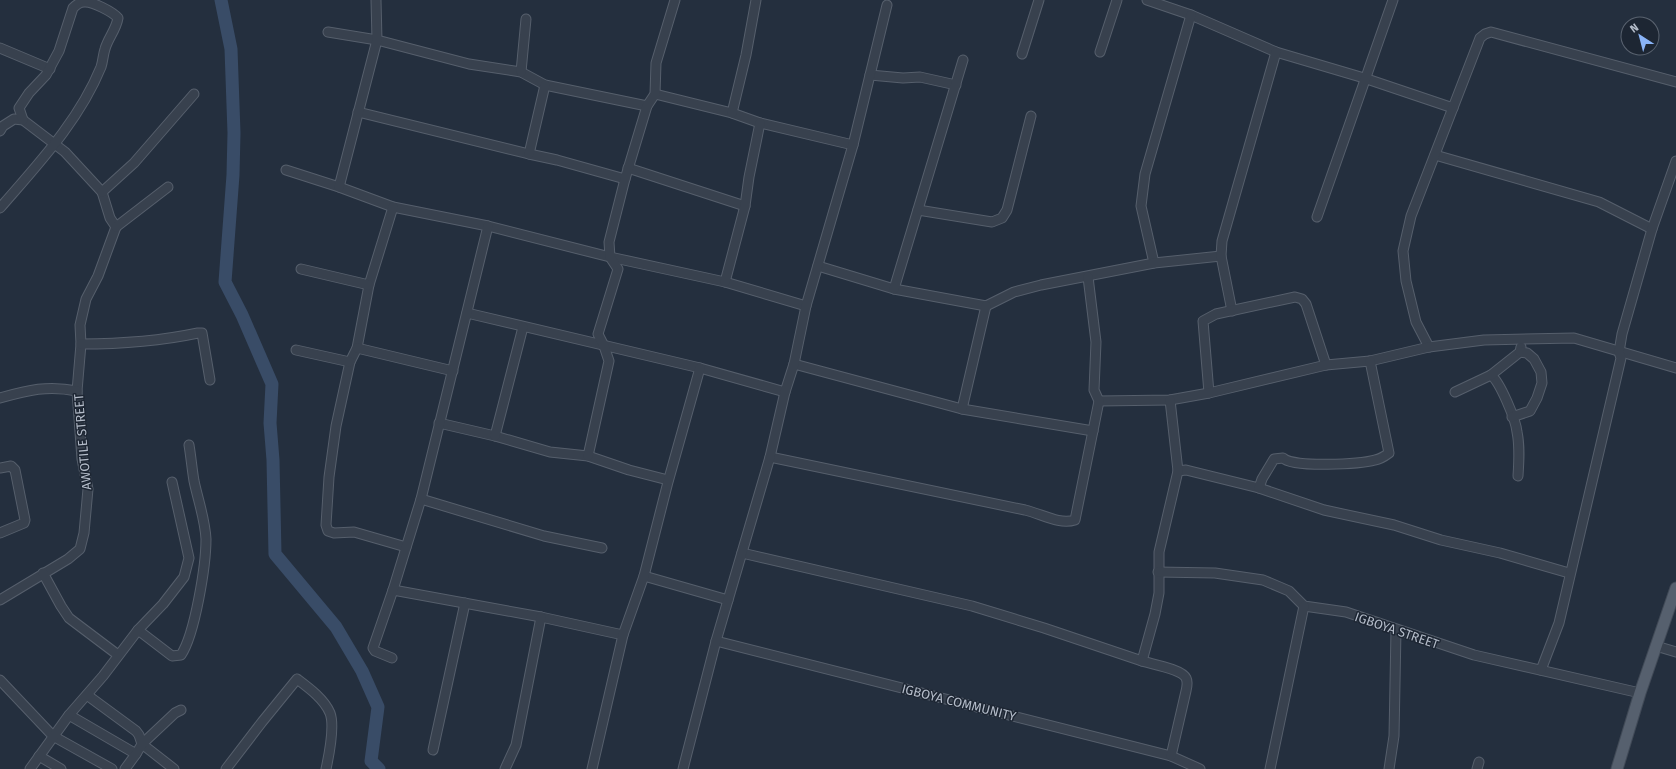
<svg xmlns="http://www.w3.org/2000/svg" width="1676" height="769" font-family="'Fira Sans',sans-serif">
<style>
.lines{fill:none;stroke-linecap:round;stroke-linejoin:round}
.river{stroke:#394c67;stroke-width:13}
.minor-casing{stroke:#565f6c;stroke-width:11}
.major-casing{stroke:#414a57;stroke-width:13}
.minor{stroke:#38414e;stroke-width:9}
.major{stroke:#56606e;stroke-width:11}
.labels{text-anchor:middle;stroke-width:3;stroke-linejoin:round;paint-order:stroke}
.street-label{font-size:13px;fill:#b4bcc9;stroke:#1d2633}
</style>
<rect width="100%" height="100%" fill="#242f3e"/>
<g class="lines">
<path class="river" d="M221 0 231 49 234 133 233 175 225 282 242 315 272 384 270 423 273 460 275 554 336 627 362 671 378 707 371 761 379 769"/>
<g class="minor-casing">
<g id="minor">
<path d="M1147 0 1191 15 1276 52 1364 78 1453 108"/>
<path d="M328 32 377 40 469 64 521 72 545 85 647 106"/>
<path d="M0 48 50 69"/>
<path d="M1100 52 1117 0"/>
<path d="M1022 54 1039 0"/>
<path d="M521 72 526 19"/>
<path d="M870 75 903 78 920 77 956 85"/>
<path d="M655 94 732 113 760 123 853 145"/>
<path d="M358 112 529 154 557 160 625 179"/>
<path d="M732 113 746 55 756 0"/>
<path d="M0 131 3 126 14 119 23 120 65 152 102 192 110 218 116 227 98 276 86 299 80 325 81 344 77 391 82 459 88 489 84 533 80 549 68 559 0 600"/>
<path d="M529 154 545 85"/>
<path d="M1435 155 1599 202 1652 229"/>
<path d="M628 168 745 206"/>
<path d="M286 170 339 187 393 207 488 226 610 257 725 282 806 306"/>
<path d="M339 187 377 40 376 0"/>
<path d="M102 192 134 163 194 94"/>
<path d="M393 207 369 285 357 348 350 362 336 426 329 477 326 525 328 531 334 533 354 532 406 547"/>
<path d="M0 208C38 164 79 121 101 67 103 61 103 55 105 49 108 38 116 30 118 18 113 12 92 1 84 2 79 2 76 5 73 8L59 51 46 75 29 93 19 108 23 120"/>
<path d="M918 210 992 222 1002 218 1007 210 1031 116"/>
<path d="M1317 217 1393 0"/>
<path d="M116 227 168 187"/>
<path d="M1154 263 1141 206 1145 174 1191 15"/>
<path d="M818 266 894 289 986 306 1014 292 1041 285 1154 263 1221 256"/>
<path d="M301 269 369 285"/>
<path d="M725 282 745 206 749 177 760 123"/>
<path d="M894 289 963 60"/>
<path d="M1232 311 1221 256 1222 241 1276 52"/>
<path d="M467 313 700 368 785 392"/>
<path d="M81 344C120 344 160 341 198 333H202L210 380"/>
<path d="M1429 347 1416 322 1406 281 1403 251 1411 216 1480 38 1485 34 1491 32 1676 82"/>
<path d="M357 348 453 371"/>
<path d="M296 350 350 362"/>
<path d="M794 364 962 409 1093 431"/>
<path d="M1491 375C1500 382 1516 420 1517 432 1520 446 1519 461 1518 476"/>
<path d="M1455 392 1491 375 1520 352 1521 347"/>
<path d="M1209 393 1203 321 1216 314 1295 297 1302 299 1306 304 1326 365"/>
<path d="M0 398C28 390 48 385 77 391"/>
<path d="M1099 401 1170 400 1209 393 1326 365 1370 361 1429 347 1484 340 1574 338 1676 368"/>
<path d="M962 409 986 306"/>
<path d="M1512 417 1530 411 1537 398 1542 383 1541 372 1534 359 1527 353 1520 352"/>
<path d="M439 423 495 436 550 452 588 456 629 470 668 480"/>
<path d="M495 436 523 327"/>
<path d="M588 456 609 361 604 346 598 334 618 269 610 257 609 242 625 179 647 106 655 94 656 63 675 0"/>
<path d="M770 457C855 475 940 493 1025 510 1042 514 1059 525 1075 520L1099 401 1094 390 1096 342 1088 277"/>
<path d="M0 468 11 466 15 470 25 520 24 523 0 533"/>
<path d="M1178 471 1186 470 1259 488 1324 510 1394 525 1441 540 1500 553 1569 573"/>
<path d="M1259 488 1262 479 1274 459 1283 458C1293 468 1361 464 1375 460 1381 459 1385 456 1389 453L1370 361"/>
<path d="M421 499 544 536 602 548"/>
<path d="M742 553 972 606 1044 628 1142 661 1155 614 1159 593V552L1178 471 1170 400"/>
<path d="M1158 572 1215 573 1263 580 1289 591 1304 606 1346 612 1474 655 1640 693"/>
<path d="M43 573 61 606 69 618 118 655"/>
<path d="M644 576 728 600"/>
<path d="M393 590 541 617 623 635"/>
<path d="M138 630 172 656 181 655C195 634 206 565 206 539 205 519 198 500 194 481 192 469 191 457 189 445"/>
<path d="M716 641 1171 756 1200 769"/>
<path d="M1656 646 1676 652"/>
<path d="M392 658 375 651 373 648 393 590 421 499 488 226"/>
<path d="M1142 661C1151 664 1182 669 1186 678 1188 682 1187 687 1186 691L1171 756"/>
<path d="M1541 670 1559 623 1621 358 1619 352 1622 334 1652 229 1676 161"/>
<path d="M0 680 53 736 112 769"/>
<path d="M87 695 136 731 139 735 142 744 174 769"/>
<path d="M69 715 136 754"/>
<path d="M433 750 465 603"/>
<path d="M39 756 61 769"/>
<path d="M30 769 69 715 103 676 138 630 163 604 184 577 189 558 172 482"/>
<path d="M125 769 136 754 142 744 175 713 181 710"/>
<path d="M226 769 262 722 297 679C309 688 324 699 330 713 335 726 329 755 326 769"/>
<path d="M505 769 516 745 541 617"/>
<path d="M592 769 623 635 644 576 668 482 700 368"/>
<path d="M683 769 716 641 770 457 785 392 794 364 806 306 853 145 887 5"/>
<path d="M1270 769 1304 606"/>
<path d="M1389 769 1394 736 1396 630"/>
<path d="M1477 769 1479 762"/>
</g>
</g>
<g class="major-casing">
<path id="major" d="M1617 769 1640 693 1676 588"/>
</g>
<use href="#minor" class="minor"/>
<use href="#major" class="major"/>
</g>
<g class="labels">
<g class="street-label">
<text transform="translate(82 442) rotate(-95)" y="5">AWOTILE STREET</text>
<text transform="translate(1397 630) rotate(19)" y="5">IGBOYA STREET</text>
<text transform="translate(959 702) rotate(14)" y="5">IGBOYA COMMUNITY</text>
</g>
</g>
<g transform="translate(1640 36) rotate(324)"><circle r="19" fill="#1d2633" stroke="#59626f"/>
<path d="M0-3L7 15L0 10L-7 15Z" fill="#8ab4f8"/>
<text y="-6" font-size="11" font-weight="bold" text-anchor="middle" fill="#b4bcc9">N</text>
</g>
</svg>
